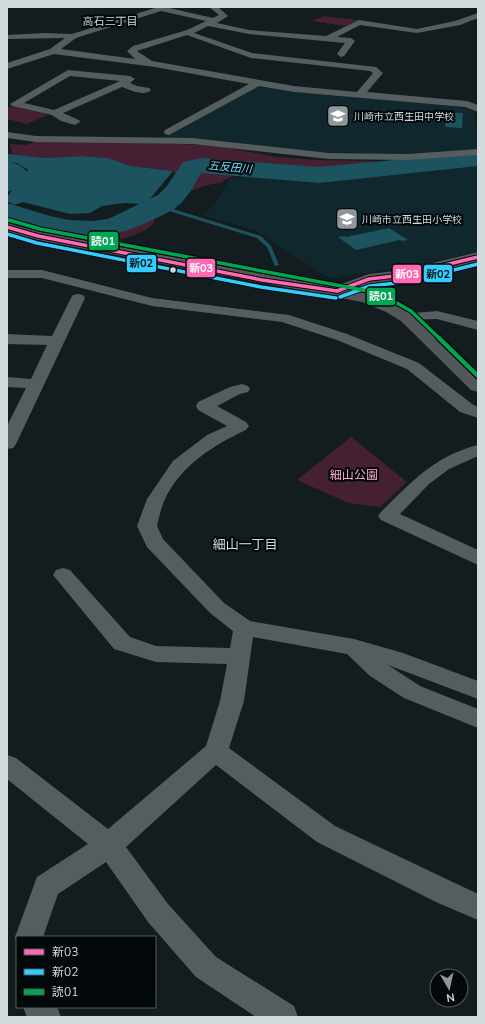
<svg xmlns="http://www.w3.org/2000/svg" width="485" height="1024" font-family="'Nunito Sans','Noto Sans JP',sans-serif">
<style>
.built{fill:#0f272d}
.green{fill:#451f32}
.water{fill:#1d525f}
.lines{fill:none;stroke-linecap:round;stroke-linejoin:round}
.stream{fill:#1d525f;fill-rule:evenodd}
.river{fill:#1d525f;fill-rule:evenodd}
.street{fill:#555d5f;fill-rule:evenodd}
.secondary{fill:#54575a;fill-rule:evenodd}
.bus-1-casing{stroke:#03080a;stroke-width:5.5}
.bus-2-casing{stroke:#03080a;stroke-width:5.5}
.bus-3-far1-casing{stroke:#03080a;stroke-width:5.5}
.bus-3-casing{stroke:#03080a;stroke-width:7}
.bus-1{stroke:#ff69b4;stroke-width:3.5}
.bus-2{stroke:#3cf;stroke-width:3.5}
.bus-3-far1{stroke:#00a651;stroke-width:3.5}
.bus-3{stroke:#00a651;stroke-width:4.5}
.bus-dot{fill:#d1dbde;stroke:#03080a;stroke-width:1.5}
.labels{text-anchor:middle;stroke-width:4;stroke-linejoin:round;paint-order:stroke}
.far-poi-label{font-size:10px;fill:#d1dbde;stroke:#03080a;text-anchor:start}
.far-neighbourhood-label{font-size:11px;fill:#d1dbde;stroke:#03080a}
.far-water-label{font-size:11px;font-style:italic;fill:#6ad8f4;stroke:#03080a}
.park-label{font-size:12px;fill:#fda8cc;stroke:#03080a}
.neighbourhood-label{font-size:13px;fill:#d1dbde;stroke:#03080a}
.line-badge{stroke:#03080a;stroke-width:1.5}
.badge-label{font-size:11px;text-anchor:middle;font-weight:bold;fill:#fff}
.pale-badge-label{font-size:11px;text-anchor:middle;font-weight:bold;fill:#111}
</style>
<rect width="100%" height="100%" fill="#131c1f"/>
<g class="built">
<path d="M257 85 445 103 474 111 475 121 478 128V149L411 154 311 152 207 139 161 138Z"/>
<path d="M478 164V251L404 268 329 278 256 231 203 215 216 203 229 179 248 177 257 172 330 177Z"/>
</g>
<g class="green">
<path d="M324 16 358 20 346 26 312 21Z"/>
<path d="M11 106 46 114 47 115 27 124 7 119V108Z"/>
<path d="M39 140 212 145 278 157 316 160 373 161 385 166V170L330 176 256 171C245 176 229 174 221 183 202 185 191 189 177 202L157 201C161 194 171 179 177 175L173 171 131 166 108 158 81 156 45 158 9 155 12 153 10 144 26 145Z"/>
<path d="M130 212H138L155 220C151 233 115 242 103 241 88 239 75 235 61 232L63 231 60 229 72 222 98 221Z"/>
<path d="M351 437 407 482 380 507 348 503 297 480Z"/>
</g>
<g class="water">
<path d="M446 112 463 113 462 128 445 127Z"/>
<path d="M7 154 45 158 81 156 108 158 131 166 173 171 149 200 139 204 125 203 102 206 90 213 70 214 23 202 14 205 7 201V197L28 170 17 163 7 162Z"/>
<path d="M389 228 408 240 402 241 400 240 356 250 338 237 344 236 346 237Z"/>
</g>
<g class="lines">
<path class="stream" d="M156 205H160L261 236 271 246 279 265 275 266 267 247 257 238 156 207Z"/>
<g class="river">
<path d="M478 152V166L319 183 201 173C196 182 190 193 183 201 175 210 163 215 152 220 99 246 61 239 7 220V203L50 216 69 220 94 221 108 219 158 195 167 186 183 162 202 158 319 167Z"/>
<path d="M7 161C16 163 23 166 29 174L16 189 7 192Z"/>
</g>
<g class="street">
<path d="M158 7H170L169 8 213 18 219 15 209 7H218L228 16 217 23 249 30 326 36 359 20 417 29 455 21 478 13V18L460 25 417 33 360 25 337 37 351 38 355 41 344 56 341 57 337 54 345 43 249 34 208 26 194 33 252 53 376 67 383 73 367 92 467 101 478 105V112L465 107 294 92 259 86 169 135 165 134 164 132 165 130 249 84 155 67 54 54 7 69V63L50 49 65 38 7 39V35L44 33 72 34ZM161 11 206 21 187 30 133 46 127 51 135 59 61 49 76 38ZM187 35 251 58 370 71 373 73 357 92 294 86 152 61 137 51Z"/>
<path d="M68 70 130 76 135 79 130 83 137 86 149 88 151 90C144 97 130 90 122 87L63 113 79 120 80 122 75 125 61 121 52 115 12 106 10 104ZM70 76 120 81 54 110 24 103Z"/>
<path d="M7 132 36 136 193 138 329 153 408 154 478 149V155L408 160 329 159 193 144 36 142 7 138Z"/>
<path d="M7 270H42L152 298 289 315 347 334 419 363 472 404 478 407V418L460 412 407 369 337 340 282 322 152 306 42 278H7Z"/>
<path d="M78 294 83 295 85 298 16 444 13 448 7 449V426L26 388 7 387V377L31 379 47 345 7 344V334L52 336 71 298 73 295Z"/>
<path d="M437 311 478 321V330L437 319 402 320 400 317 402 314Z"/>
<path d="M242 384 248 386 250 389 248 392 240 394 217 406 246 422 249 426 246 430C214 445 181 465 165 499 161 508 159 517 157 526L163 539 224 603 250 621 354 639 403 653 478 681V699L388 665 420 686 478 709V728L404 698 370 676 347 654 253 637 244 701 229 748 335 826 478 894V920L438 903 317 842 216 765 126 847 168 904 216 957 294 1006 298 1017H256L196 977 148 922 106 862 58 894 43 937H17V942L15 937 37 877 88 844 7 779V755L16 758 108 829 206 746 220 701 227 664 156 662 114 649 53 575 56 570 63 568 70 570 130 637 156 646 230 648 233 631 210 613 147 547 137 526 147 499 173 461 207 435 227 426 198 410 196 406 198 402 230 387Z"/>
<path d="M478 445V456L449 469 429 484 400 514 478 550V565L381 520 378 516 381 512C411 482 436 455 478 445Z"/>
<path d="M23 1007H57L61 1017H27Z"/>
</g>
<path class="secondary" d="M7 223 40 232 333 287 369 274 403 270 478 252V262L403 280 371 284 352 290 372 295 398 304 413 313 478 376V392L471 390 401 321 386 312 362 302 38 240 7 232Z"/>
<g class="bus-1-casing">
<g id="bus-1">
<path d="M7 227 38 236 262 280 337 291"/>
<path d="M337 291 369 279 403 275 478 257"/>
</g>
</g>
<g class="bus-2-casing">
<g id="bus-2">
<path d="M7 234 37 243 261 287 336 298"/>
<path d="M340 297 370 286 405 282 478 264"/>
</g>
</g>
<g class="bus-3-far1-casing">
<path id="bus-3-far1" d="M9 220 40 229 368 291 395 302 411 311 440 339"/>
</g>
<g class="bus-3-casing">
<path id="bus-3" d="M439 338 478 376"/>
</g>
<use href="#bus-1" class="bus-1"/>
<use href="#bus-2" class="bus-2"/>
<use href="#bus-3-far1" class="bus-3-far1"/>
<use href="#bus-3" class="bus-3"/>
</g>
<defs>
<g id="school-square" transform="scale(1.15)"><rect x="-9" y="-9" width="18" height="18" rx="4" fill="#8e989b" stroke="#03080a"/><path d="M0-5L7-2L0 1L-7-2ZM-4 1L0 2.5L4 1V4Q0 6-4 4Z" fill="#fff"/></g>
</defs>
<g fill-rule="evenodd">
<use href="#school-square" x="338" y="116"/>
<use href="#school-square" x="347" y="219"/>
</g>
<circle class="bus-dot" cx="173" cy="270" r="3.5"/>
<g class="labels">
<g class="far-poi-label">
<text x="354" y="120">川崎市立西生田中学校</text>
<text x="362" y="223">川崎市立西生田小学校</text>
</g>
<g class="far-neighbourhood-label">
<text x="110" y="25">高石三丁目</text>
</g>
<g class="far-water-label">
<text transform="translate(230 167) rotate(5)" y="4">五反田川</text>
</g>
<g class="park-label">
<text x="354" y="479">細山公園</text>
</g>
<g class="neighbourhood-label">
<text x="245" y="549">細山一丁目</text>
</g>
</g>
<g class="line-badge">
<rect x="88" y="231" width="31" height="20" rx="4" fill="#00a651"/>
<rect x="126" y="254" width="31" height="19" rx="4" fill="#3cf"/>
<rect x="186" y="258" width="30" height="20" rx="4" fill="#ff69b4"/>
<rect x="423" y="264" width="30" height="19" rx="4" fill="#3cf"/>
<rect x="392" y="264" width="30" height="20" rx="4" fill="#ff69b4"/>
<rect x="366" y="287" width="30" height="19" rx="4" fill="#00a651"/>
</g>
<g class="badge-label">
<text x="103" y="245">読01</text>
<text x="201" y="272">新03</text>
<text x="407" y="278">新03</text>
<text x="381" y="300">読01</text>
</g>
<g class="pale-badge-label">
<text x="141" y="267">新02</text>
<text x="438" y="278">新02</text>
</g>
<rect width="485" height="1024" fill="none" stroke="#d1dbde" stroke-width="16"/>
<rect x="16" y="936" width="140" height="72" fill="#03080a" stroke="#555c5f"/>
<rect x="24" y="949" width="20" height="6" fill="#ff69b4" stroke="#555c5f"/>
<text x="52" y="956" font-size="12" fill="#d1dbde">新03</text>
<rect x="24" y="969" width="20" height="6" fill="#33ccff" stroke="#555c5f"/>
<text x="52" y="976" font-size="12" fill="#d1dbde">新02</text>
<rect x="24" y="989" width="20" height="6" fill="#00a651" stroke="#555c5f"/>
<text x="52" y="996" font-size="12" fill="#d1dbde">読01</text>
<g transform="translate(449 988) rotate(171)"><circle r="19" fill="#03080a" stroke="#555c5f"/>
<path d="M0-3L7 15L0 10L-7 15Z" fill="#8e989b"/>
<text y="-6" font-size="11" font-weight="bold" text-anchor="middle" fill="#d1dbde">N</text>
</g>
</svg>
